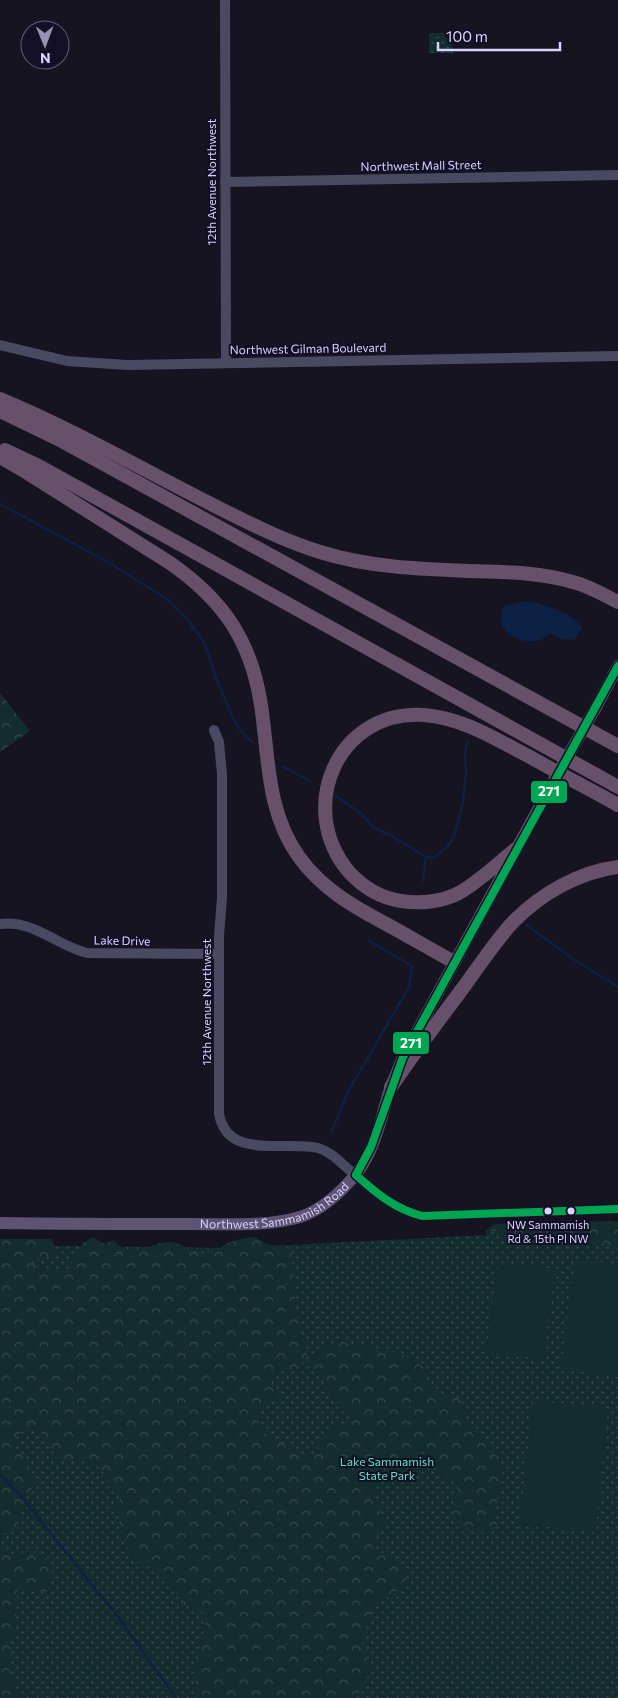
<svg xmlns="http://www.w3.org/2000/svg" width="618" height="1698" font-family="Commissioner,sans-serif">
<style>
.grass{fill:url(#grass-dots)}
.forest{fill:url(#forest-crowns)}
.pitch{fill:#132c2d}
.water{fill:#0d2144}
.lines{fill:none;stroke-linecap:round;stroke-linejoin:round}
.stream{stroke:#0d2144;stroke-width:2.5}
.minor{stroke:#4a4962;stroke-width:10}
.major{stroke:#5e5373;stroke-width:12}
.highway{stroke:#67516a;stroke-width:14}
.major-bridge{stroke:#5e5373;stroke-width:12}
.bus-1-casing{stroke:#130f26;stroke-width:11}
.bus-1{stroke:#00a651;stroke-width:8}
.bus-dot{fill:#d9d4ff;stroke:#130f26;stroke-width:2}
.labels{text-anchor:middle;stroke-width:4;stroke-linejoin:round;paint-order:stroke}
.bus-label{font-size:11px;fill:#d9d4ff;stroke:#130f26}
.street-label{font-size:12px;fill:#d9d4ff;stroke:#130f26}
.park-label{font-size:12px;fill:#5fe0c0;stroke:#130f26}
.line-badge{stroke:#130f26;stroke-width:2}
.badge-label{font-size:14px;text-anchor:middle;font-weight:bold;fill:#fff}
</style>
<defs>
<pattern id="grass-dots" width="8" height="8" patternUnits="userSpaceOnUse" patternTransform="scale(1.25)"><rect width="8" height="8" fill="#132c2d"/><path d="M2 2h.1M6 6h.1" fill="none" stroke="#354a4c" stroke-width="1.8" stroke-linecap="round"/></pattern>
<pattern id="forest-crowns" width="20" height="18" patternUnits="userSpaceOnUse" patternTransform="scale(1.25)"><rect width="20" height="18" fill="#132c2d"/><path d="M2 6a3 3 0 1 1 6 0M12 15a3 3 0 1 1 6 0" fill="none" stroke="#354a4c"/></pattern>
</defs>
<rect width="100%" height="100%" fill="#161421"/>
<g class="grass">
<path d="M429 33H443L453 48V53H429Z"/>
<path d="M618 1228V1698H0V1245L230 1248 486 1235V1230L510 1234Z"/>
</g>
<g class="forest">
<path d="M0 693 30 731 0 752Z"/>
<path d="M618 1221V1248L486 1230 494 1224Z"/>
<path d="M93 1237 104 1244 114 1240C135 1265 148 1240 171 1242 185 1244 194 1256 211 1253 216 1252 220 1247 224 1245 234 1240 244 1238 255 1237L269 1245 287 1248 291 1254 295 1289V1308L304 1336 307 1355 304 1362 287 1371 276 1370 268 1381 274 1386 279 1397 267 1406 258 1409C254 1441 288 1441 306 1457 314 1455 319 1449 319 1441 324 1435 331 1426 339 1425 346 1424 348 1424 354 1420 347 1411 339 1401 331 1393 323 1385 323 1373 311 1368V1356L336 1341C359 1346 405 1350 421 1365 428 1371 428 1378 431 1386 432 1389 436 1392 438 1395H453L462 1401 466 1419 500 1461C507 1477 497 1493 496 1510 495 1517 499 1523 496 1530 490 1531 481 1534 475 1532 468 1530 457 1519 452 1514L458 1488C452 1479 446 1478 438 1473 432 1469 429 1458 423 1452H416L405 1464 385 1470 381 1475 375 1495 385 1525 371 1547 376 1548 403 1568 406 1580 390 1597 380 1598 364 1633 362 1650C364 1654 367 1657 370 1660 376 1669 360 1688 357 1698H197L195 1671 207 1617 201 1611 182 1603 160 1571 141 1563 130 1553 124 1540 116 1508 121 1498 100 1468 84 1460 58 1461 45 1434 29 1430 17 1434 13 1446C27 1459 31 1467 36 1485 20 1496 19 1512 18 1530L2 1535 1 1545 6 1555 20 1554 33 1547 51 1561 53 1576 46 1593 18 1587 17 1607 9 1658V1668L20 1698H0V1239H51L58 1256 29 1259 37 1267 67 1272 71 1267 72 1258 80 1252 82 1244Z"/>
</g>
<g class="pitch">
<path d="M575 1259 618 1264V1377L561 1369Z"/>
<path d="M498 1262 555 1269 543 1359 486 1352Z"/>
<path d="M533 1401 608 1408 595 1532 520 1524Z"/>
</g>
<path class="water" d="M524 601C541 603 573 612 582 628L574 640 563 639 550 633C546 636 541 641 536 641 515 644 492 628 504 606Z"/>
<g class="lines">
<g class="stream">
<path d="M0 504 106 561 167 599 189 621 205 644 217 681 235 722 245 736 253 742"/>
<path d="M282 766 310 781"/>
<path d="M336 796 363 815 374 828 390 835 426 857 433 858 447 847 454 836 463 803 466 770 465 753 467 742"/>
<path d="M423 881 426 857"/>
<path d="M527 925 573 959 618 987"/>
<path d="M331 1133 348 1092 409 987 412 966 369 941"/>
<path d="M0 1474 19 1494 119 1618 176 1698"/>
</g>
<g class="minor">
<path d="M225 0 226 363"/>
<path d="M225 182 618 175"/>
<path d="M0 345 67 361 127 365 618 356"/>
<path d="M214 730 219 742 222 774V898L219 936V1113C226 1161 286 1140 318 1148 329 1151 337 1159 346 1167 370 1187 390 1209 422 1216L618 1209"/>
<path d="M0 924C33 919 57 946 87 953L219 954"/>
</g>
<g class="major">
<path d="M596 707 618 666"/>
<path id="s1" d="M0 1223C63 1224 127 1224 190 1224 226 1224 266 1227 300 1217 322 1210 342 1191 357 1173 375 1149 381 1118 390 1089 394 1078 399 1068 403 1057L552 784"/>
</g>
<g class="highway">
<path d="M0 399C72 429 140 468 209 503 245 521 281 540 320 552 368 567 418 569 469 571 504 572 539 572 573 582 589 586 604 595 618 602"/>
<path d="M0 411 62 441 618 746"/>
<path d="M5 450 39 466 618 787"/>
<path d="M0 457 26 472 170 563C223 600 251 640 261 705 269 757 266 811 299 857 322 889 354 907 388 925 410 937 432 950 454 962"/>
<path d="M516 849C498 863 480 881 459 893 442 902 419 904 401 901 380 898 363 887 349 872 295 808 338 709 424 715 463 718 497 740 532 758 560 774 589 789 618 805"/>
<path d="M391 1087C414 1053 439 1020 463 988 480 965 495 941 514 921 542 893 579 872 618 867"/>
</g>
<path class="major-bridge" d="M552 784 596 707"/>
<g class="bus-1-casing">
<g id="bus-1">
<path d="M356 1175 371 1147 403 1057 618 666"/>
<path d="M356 1175C376 1193 395 1209 422 1216L618 1209"/>
</g>
</g>
<use href="#bus-1" class="bus-1"/>
</g>
<g class="bus-dot">
<circle cx="548" cy="1211" r="4.5"/>
<circle cx="571" cy="1211" r="4.5"/>
</g>
<g class="labels">
<g class="bus-label">
<text x="548" y="1229">NW Sammamish<tspan x="548" dy="14">Rd &amp; 15th Pl NW</tspan></text>
</g>
<g class="street-label">
<text transform="translate(421 166) rotate(-1)" y="4">Northwest Mall Street</text>
<text transform="translate(212 182) rotate(-90)" y="4">12th Avenue Northwest</text>
<text transform="translate(308 349) rotate(-1)" y="4">Northwest Gilman Boulevard</text>
<text transform="translate(122 941) rotate(1)" y="4">Lake Drive</text>
<text transform="translate(207 1002) rotate(-90)" y="4">12th Avenue Northwest</text>
<text dy="4" stroke="none"><textPath href="#s1" startOffset="279">Northwest Sammamish Road</textPath></text>
</g>
<g class="park-label">
<text x="387" y="1466">Lake Sammamish<tspan x="387" dy="14">State Park</tspan></text>
</g>
</g>
<g class="line-badge">
<rect x="530" y="780" width="38" height="24" rx="5" fill="#00a651"/>
<rect x="392" y="1031" width="38" height="24" rx="5" fill="#00a651"/>
</g>
<g class="badge-label">
<text x="549" y="796">271</text>
<text x="411" y="1048">271</text>
</g>
<g transform="translate(45 45) rotate(179)"><circle r="24" fill="#130f26" stroke="#625e7d"/>
<path d="M0-4L9 19L0 12L-9 19Z" fill="#9591b1"/>
<text y="-8" font-size="14" font-weight="bold" text-anchor="middle" fill="#d9d4ff">N</text>
</g>
<path d="M438 42v8h122v-8" fill="none" stroke="#d9d4ff" stroke-width="2.5"/>
<text x="446" y="42" font-size="15" fill="#d9d4ff" stroke="#130f26" stroke-width="4" paint-order="stroke">100 m</text>
</svg>
